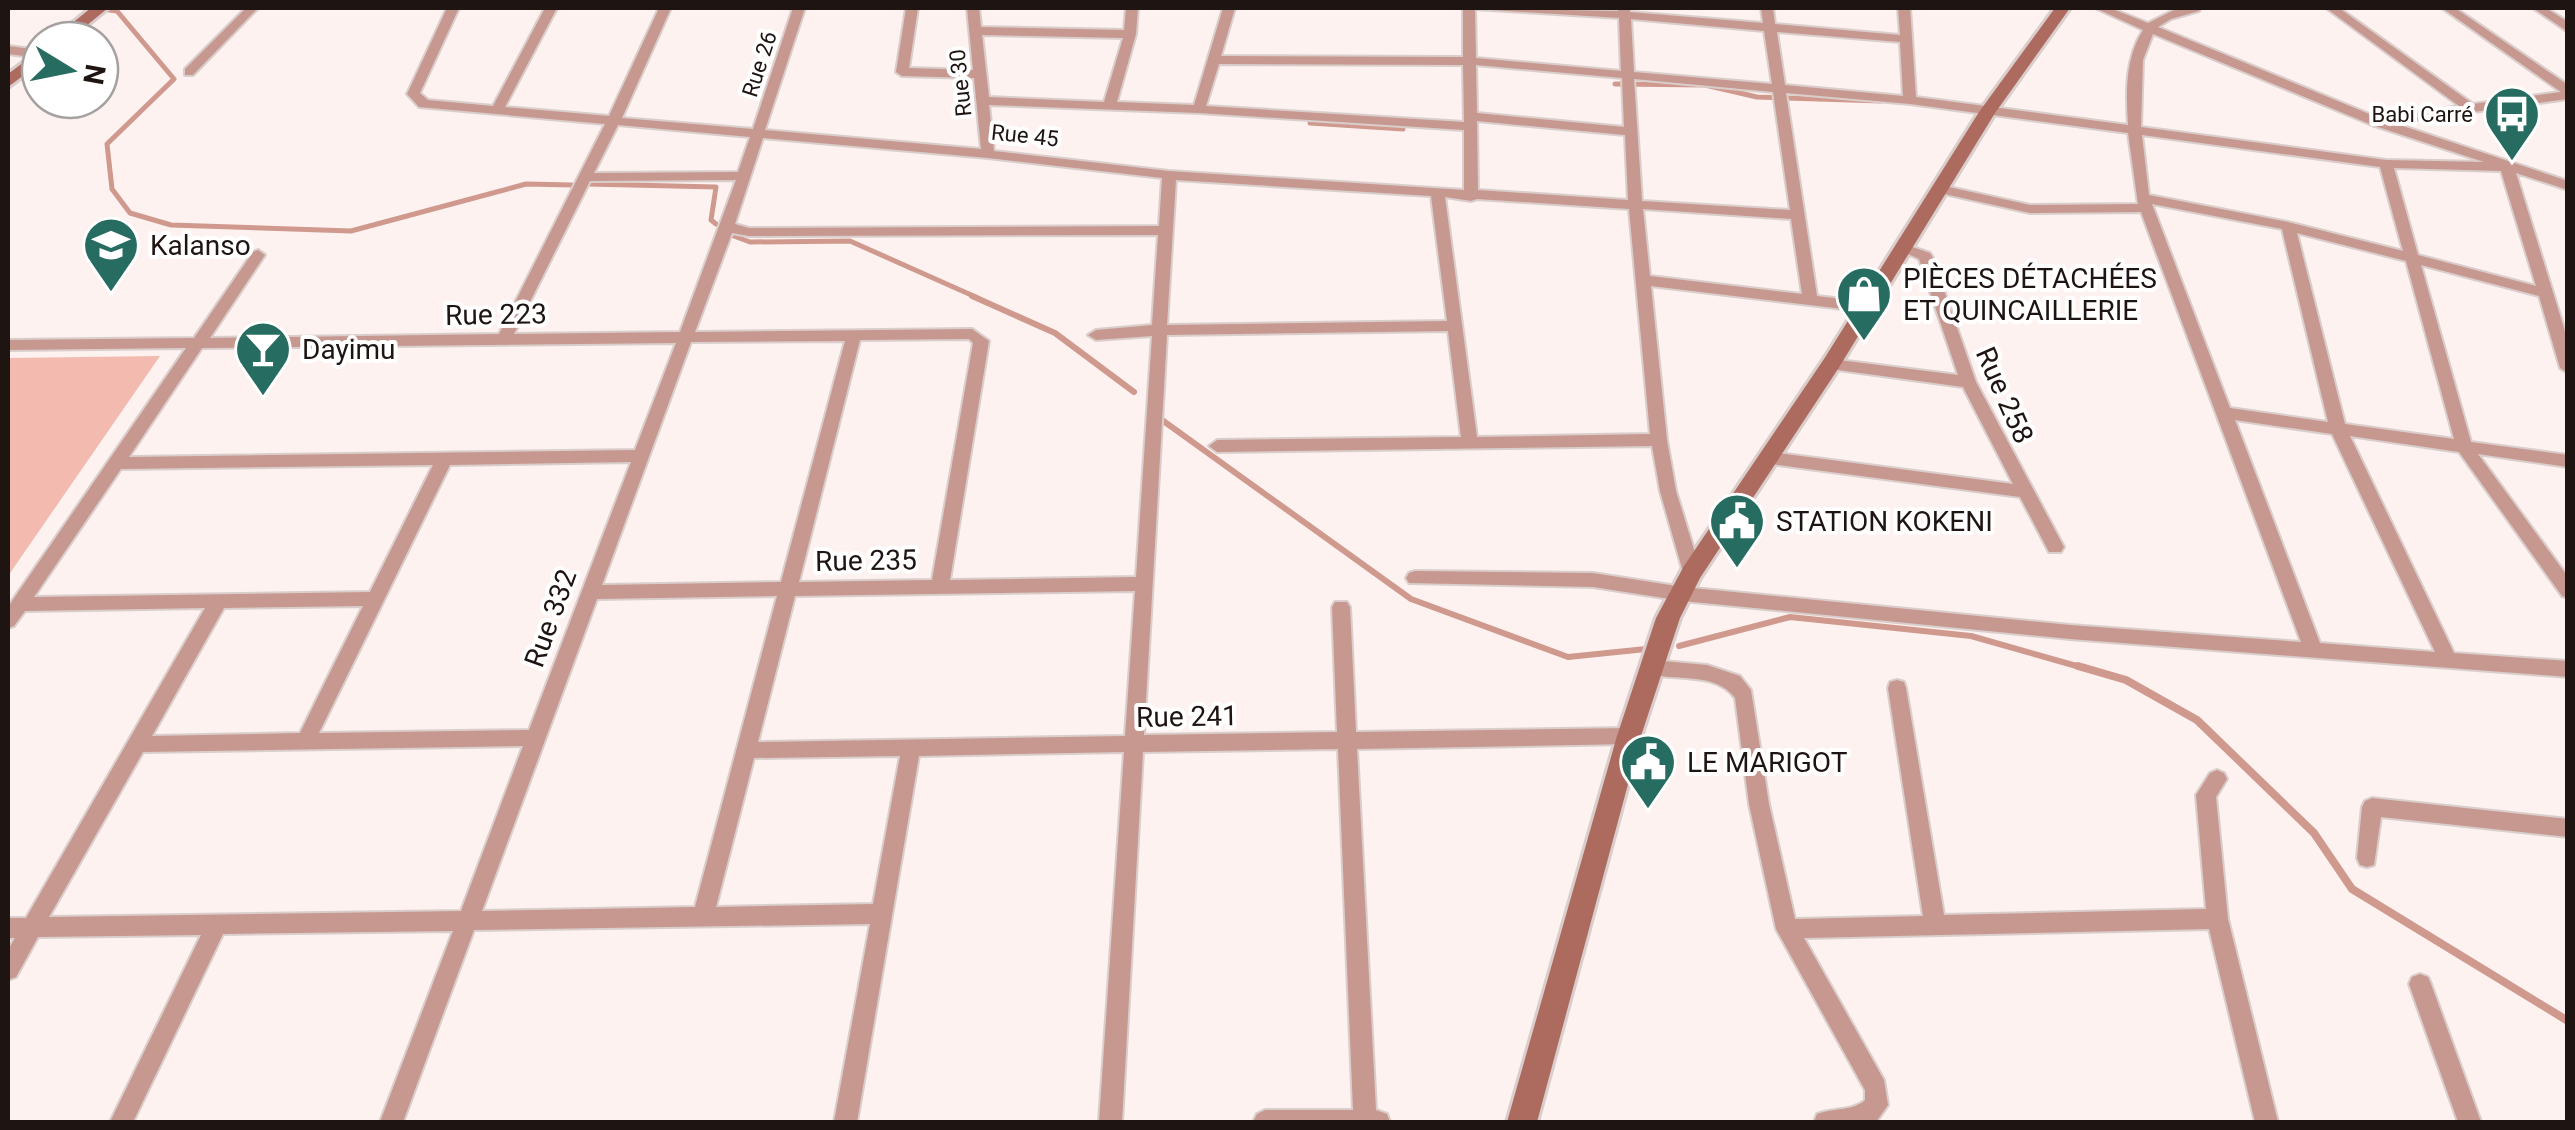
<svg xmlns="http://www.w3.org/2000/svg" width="2575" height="1130" font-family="Roboto,sans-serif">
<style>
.green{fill:#f3baaf}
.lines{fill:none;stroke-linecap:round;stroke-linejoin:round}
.stream-far2{stroke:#d0998e;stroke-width:5}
.stream-far1{stroke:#d0998e;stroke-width:6}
.stream{stroke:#d0998e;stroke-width:8}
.street-casing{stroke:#dacecc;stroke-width:4}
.secondary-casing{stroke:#dacecc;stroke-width:6}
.street{fill:#c7988f;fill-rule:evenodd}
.secondary{fill:#ad6b5f;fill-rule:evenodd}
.labels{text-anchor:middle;stroke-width:8;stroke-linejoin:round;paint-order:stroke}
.far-street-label{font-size:22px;fill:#1e1412;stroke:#fff}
.far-poi-label{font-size:22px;fill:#1e1412;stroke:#fff;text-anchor:end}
.poi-label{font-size:28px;fill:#1e1412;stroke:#fff;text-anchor:start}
.street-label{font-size:28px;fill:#1e1412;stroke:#fff}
</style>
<rect width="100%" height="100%" fill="#fef2f0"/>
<path class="green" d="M160 356 8 576V358Z"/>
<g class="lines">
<g class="stream-far2">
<path d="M94 8 117 11 174 79 107 144 112 189 130 213 171 225 351 231 526 184 572 185"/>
<path d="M1615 84 1705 85 1757 97 1881 101"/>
<path d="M1310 123 1403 129"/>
<path d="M588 184 716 187 711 220 716 224"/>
<path d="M731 235 750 242 850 241 978 298"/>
</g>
<g class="stream-far1">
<path d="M972 296 1055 333 1134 392"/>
<path d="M1162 420 1411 599 1568 657 1646 649"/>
<path d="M1679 646 1790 617 1971 636 2087 669"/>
</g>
<path class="stream" d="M2078 666 2126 680 2197 720 2314 833 2352 889 2568 1021"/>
<g class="street-casing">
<g id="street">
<path d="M246 8H258L193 75H185V69Z"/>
<path d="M447 8H459L420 93 428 100 493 106 545 8H557L505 107 609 116 659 8H671L622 118 753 129 793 8H805L765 130 981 149 974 78 902 76 896 72 906 8H918L909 68 973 70 967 8H979L981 27 1124 30 1126 8H1138L1136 34 1117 102 1194 105 1223 8H1235L1221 56 1463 57V8L1618 11V8H1630V12L1763 23 1761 8H1773L1775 24 1900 35 1898 8H1910L1916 97 2128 125C2126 93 2125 58 2143 30L2095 8H2110L2148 23 2174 10 2201 8 2199 11 2171 19 2158 27 2379 118 2459 106 2326 8H2339L2473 104 2561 92 2442 8H2455L2568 85V99L2394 123 2568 181V190L2516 173 2568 341V373L2560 368 2539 296 2421 265 2471 442 2568 455V467L2478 454 2568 577V598L2562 596 2459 452 2350 436 2454 653 2568 661V677L2070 639 1683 601 1593 587 1409 583 1406 578 1409 573 1415 571 1593 573 1683 587 2070 625 2301 642 2141 212 2030 213 1940 193 1933 189 1940 185 2030 205 2138 204 2128 133 1910 104 1786 93 1817 296 1868 302 1875 307 1868 312 1651 286 1667 440 1676 491 1701 572 1698 577H1686L1683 572 1660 491 1652 446 1217 452 1209 446 1217 440 1461 437 1448 331 1167 335 1144 735 1337 732 1332 607 1335 602H1347L1350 607 1356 732 1629 728 1636 730 1639 736 1636 742 1629 744 1357 749 1376 1110 1387 1114 1390 1122H1253L1257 1114 1265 1110H1353L1338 749 1143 752 1122 1122H1099L1124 752 919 756 857 1122H834L870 924 474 930 403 1122H380L453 931 223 934 133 1122H110L201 935 38 937 16 977 8 980V950L15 938H8V918H26L205 608 25 611 14 626 8 628V607L186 348 8 350V340L194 338 253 252 258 250 265 255 210 338 499 334 605 124 419 107 407 94ZM1475 9 1619 18 1621 71 1476 58ZM1631 19 1764 31 1772 84 1634 72ZM1777 32 1900 42 1903 96 1785 85ZM2153 34 2372 125 2484 162 2386 160 2141 127 2143 60ZM982 35 1123 38 1104 102 989 97ZM1219 64 1463 65 1464 122 1206 106ZM1476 65 1622 78 1624 127 1477 113ZM1634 79 1773 92 1790 210 1642 201ZM989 105 1199 113 1464 130V190L1169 171 994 151ZM1477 121 1625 135 1628 200 1478 190ZM618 125 750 137 738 172 594 173ZM2142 135 2380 167 2403 251 2288 222 2149 195ZM763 138 988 158 1162 178 1159 226 749 228 735 224ZM2394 168 2501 171 2536 286 2418 255ZM736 180 680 332 514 334 590 181ZM1176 180 1431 196 1447 321 1167 325ZM1445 197 1471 201 1477 199 1629 209 1650 434 1477 437ZM2152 204 2282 229 2328 422 2230 408ZM1643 209 1791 219 1802 294 1650 276ZM732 233 749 236 1158 235 1152 325 1096 330 1088 335 1096 340 1152 336 1136 577 950 580 989 341 972 329 695 332ZM2297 233 2406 261 2454 439 2345 424ZM969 339 973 343 932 580 799 582 860 340ZM845 341 781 582 602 585 691 342ZM676 343 635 450 129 457 202 348ZM2235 420 2332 434 2435 652 2320 643ZM631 462 529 730 319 733 450 465ZM433 465 370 592 34 597 121 469ZM1135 591 1125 736 758 742 795 596ZM777 596 695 907 482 911 597 599ZM363 606 300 733 152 736 224 608ZM523 746 461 911 49 917 143 752ZM900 756 873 904 716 907 754 758Z"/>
<path d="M2533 8H2546L2568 22V32Z"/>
<path d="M8 46 40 50V58L8 54Z"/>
<path d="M1904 244 1930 253 1932 256 1976 382 2064 547 2061 552H2049L2020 497 1771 464 1763 458 1771 452 2013 484 1963 387 1831 369 1823 364 1831 359 1958 375 1919 259 1897 249Z"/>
<path d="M1652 660 1707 665 1740 676 1751 690 1769 804 1795 919 1923 916 1888 688 1890 682 1897 680 1904 682 1906 688 1944 915 2206 909 2196 795 2210 773 2217 770 2224 773 2227 779 2216 797 2228 919 2278 1122H2255L2209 929 1804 938 1884 1080 1888 1105 1876 1122H1814L1817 1114C1832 1108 1854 1111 1865 1100V1090L1776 929 1749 804 1735 698C1715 671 1675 682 1645 673L1643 668 1645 663Z"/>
<path d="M2372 798 2568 819V837L2381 817 2374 865 2367 867 2360 865 2357 858 2362 807 2365 801Z"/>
<path d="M2420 974 2428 977 2431 984 2481 1122H2458L2409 984 2412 977Z"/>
</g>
</g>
<g class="secondary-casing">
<g id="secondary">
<path d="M91 8H108L69 40H51Z"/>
<path d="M2055 8H2070L1995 113 1838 369 1700 578 1680 618 1641 736 1537 1122H1507L1617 736 1656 618 1684 566 1824 359 1979 112Z"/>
<path d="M40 50V63L8 87V74Z"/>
</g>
</g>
<use href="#street" class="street"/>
<use href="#secondary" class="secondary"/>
</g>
<defs>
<g id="bus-pin" transform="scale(2.875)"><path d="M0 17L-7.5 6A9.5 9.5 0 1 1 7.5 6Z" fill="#266c61" stroke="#fff"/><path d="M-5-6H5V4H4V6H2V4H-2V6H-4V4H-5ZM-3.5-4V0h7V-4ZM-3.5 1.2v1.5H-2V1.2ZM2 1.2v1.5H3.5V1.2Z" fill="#fff"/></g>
<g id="school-pin" transform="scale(2.875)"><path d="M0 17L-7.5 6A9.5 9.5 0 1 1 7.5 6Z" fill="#266c61" stroke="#fff"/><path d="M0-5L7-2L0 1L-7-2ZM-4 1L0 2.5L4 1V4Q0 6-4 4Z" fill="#fff"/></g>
<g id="shop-pin" transform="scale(2.875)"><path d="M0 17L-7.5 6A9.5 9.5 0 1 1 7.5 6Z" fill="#266c61" stroke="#fff"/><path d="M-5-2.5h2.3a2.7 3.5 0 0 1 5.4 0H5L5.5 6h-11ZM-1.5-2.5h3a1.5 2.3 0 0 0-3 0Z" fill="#fff"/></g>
<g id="bar-pin" transform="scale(2.875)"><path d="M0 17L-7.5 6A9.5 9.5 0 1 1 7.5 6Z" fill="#266c61" stroke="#fff"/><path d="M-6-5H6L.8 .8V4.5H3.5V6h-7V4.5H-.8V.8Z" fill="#fff"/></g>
<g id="civic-pin" transform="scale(2.875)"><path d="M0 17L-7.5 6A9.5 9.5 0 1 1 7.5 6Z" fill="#266c61" stroke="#fff"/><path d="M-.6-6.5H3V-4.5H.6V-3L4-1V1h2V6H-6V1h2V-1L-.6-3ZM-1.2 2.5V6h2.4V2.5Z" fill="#fff"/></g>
</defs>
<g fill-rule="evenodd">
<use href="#bus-pin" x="2512" y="114"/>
<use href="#school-pin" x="111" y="245"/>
<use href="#shop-pin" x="1864" y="294"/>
<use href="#bar-pin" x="263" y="349"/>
<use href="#civic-pin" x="1737" y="521"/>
<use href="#civic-pin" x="1648" y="762"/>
</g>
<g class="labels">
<g class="far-street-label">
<text transform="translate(759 64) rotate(-72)" y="8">Rue 26</text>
<text transform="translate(960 83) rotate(-96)" y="8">Rue 30</text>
<text transform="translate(1025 135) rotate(6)" y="8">Rue 45</text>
</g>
<g class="far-poi-label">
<text x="2473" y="122">Babi Carré</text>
</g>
<g class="poi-label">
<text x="150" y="255">Kalanso</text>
<text x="1903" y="288">PIÈCES DÉTACHÉES<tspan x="1903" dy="32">ET QUINCAILLERIE</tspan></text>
<text x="302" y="359">Dayimu</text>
<text x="1776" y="531">STATION KOKENI</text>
<text x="1687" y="772">LE MARIGOT</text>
</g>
<g class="street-label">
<text transform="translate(496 314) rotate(-1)" y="10">Rue 223</text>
<text transform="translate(2005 395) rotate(66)" y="10">Rue 258</text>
<text transform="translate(866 560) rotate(-1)" y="10">Rue 235</text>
<text transform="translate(550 618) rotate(-70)" y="10">Rue 332</text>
<text transform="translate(1187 716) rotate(-1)" y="10">Rue 241</text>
</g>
</g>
<rect width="2575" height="1130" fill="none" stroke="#1e1412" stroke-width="20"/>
<g transform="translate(70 70) rotate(100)"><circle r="48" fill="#ffffff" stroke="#a5a1a0" stroke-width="2.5"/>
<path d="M0-8L18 38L0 25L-18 38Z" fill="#266c61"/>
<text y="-15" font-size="28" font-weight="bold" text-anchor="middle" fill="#1e1412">N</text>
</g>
</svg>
